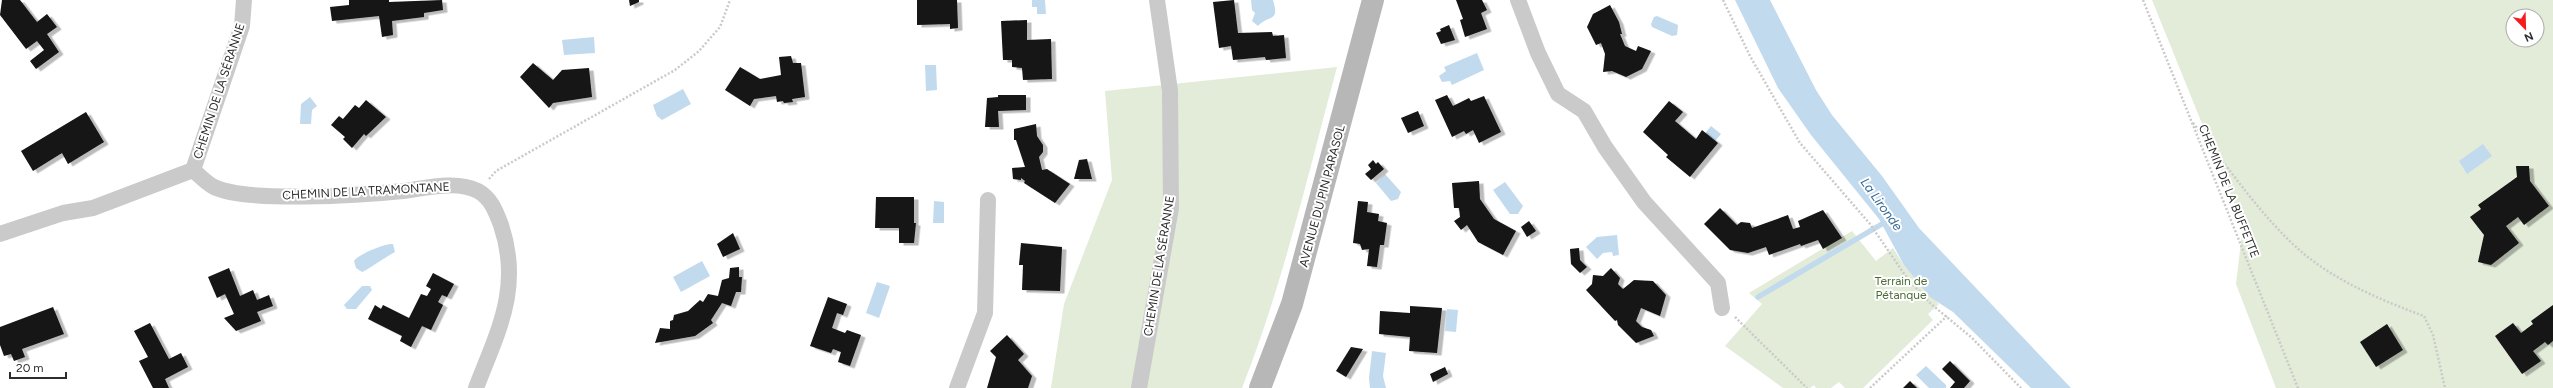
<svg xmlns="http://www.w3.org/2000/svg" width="2553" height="388" font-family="Figtree,sans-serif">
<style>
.green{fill:#e2ecd8;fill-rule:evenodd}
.water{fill:#c2daee}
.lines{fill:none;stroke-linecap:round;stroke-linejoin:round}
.stream{stroke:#c2daee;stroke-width:5.5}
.building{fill:#141414;filter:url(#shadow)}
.path{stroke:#cacaca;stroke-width:2.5;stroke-dasharray:2 2;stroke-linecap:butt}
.street{stroke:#cacaca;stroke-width:16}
.secondary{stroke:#b7b7b7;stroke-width:22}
.labels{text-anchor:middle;stroke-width:4;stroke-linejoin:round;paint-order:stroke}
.street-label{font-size:12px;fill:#2d2d2d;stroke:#fff}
.park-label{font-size:12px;fill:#4c6c36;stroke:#fff}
.water-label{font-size:13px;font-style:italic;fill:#336996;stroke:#fff}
</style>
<defs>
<filter id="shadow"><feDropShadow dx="4.5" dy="2.5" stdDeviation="0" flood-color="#0004"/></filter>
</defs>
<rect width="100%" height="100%" fill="#fff"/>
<g class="green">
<path d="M2152 0H2553V388H2276L2236 284 2243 225ZM2513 16H2537V40H2513Z"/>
<path d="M1337 67C1308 174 1283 284 1242 388H1051L1064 304 1112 180 1105 91Z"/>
<path d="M1852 231 1876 261 1893 248 1904 265 1939 304 1928 314 1933 320 1863 388H1845L1839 382 1831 388H1816L1814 385 1810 388H1783L1725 346 1762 304 1749 293Z"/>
</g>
<g class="water">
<path d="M1032 0H1045L1046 14H1037V7H1032Z"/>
<path d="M1251 0H1273C1280 23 1269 14 1258 26L1252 21 1255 13 1252 10Z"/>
<path d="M1735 0H1770L1816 90 1832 115 1882 176 1919 228 2071 388H2031L1953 312 1930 297 1904 265 1879 219 1811 135 1778 88Z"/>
<path d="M1657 16 1678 25 1677 35 1672 36 1652 27 1651 24 1654 17Z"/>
<path d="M594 37 595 53 564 55 562 40Z"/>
<path d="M1477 53 1484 70 1452 85 1450 81 1442 82 1439 76 1446 71 1444 67Z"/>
<path d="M925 65H936L937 90 926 91Z"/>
<path d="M683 89 691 104 662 120 657 116 653 105Z"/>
<path d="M310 97 317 106 312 110 311 124H300L301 104Z"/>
<path d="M1711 126 1721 134 1707 151 1698 142Z"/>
<path d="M2483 144 2492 156 2467 174 2459 161Z"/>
<path d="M1385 174 1401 192 1398 199 1391 201 1376 183Z"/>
<path d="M1505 182 1523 206 1518 214H1510L1493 190Z"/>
<path d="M934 201 944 202V223H933Z"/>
<path d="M1617 235 1619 255 1613 256 1612 252 1603 253 1597 259 1586 247 1597 237Z"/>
<path d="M393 244 395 252C389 255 364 272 362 272L356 268 354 261C357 255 385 243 393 244Z"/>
<path d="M702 261 710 276 681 292 673 277Z"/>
<path d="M877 282 890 286 879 318 866 313Z"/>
<path d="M362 286H370L372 290 356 309H347L344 305Z"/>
<path d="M1447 309 1458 310 1456 332 1445 331Z"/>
<path d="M1372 351 1386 353 1383 376 1386 388H1370L1369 378Z"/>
<path d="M1926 366 1946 385V388H1929L1916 375Z"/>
</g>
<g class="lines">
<path class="stream" d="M1758 297 1887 221"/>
</g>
<g class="building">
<path d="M2 0H20L37 22 47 14 57 27 47 34 59 52 36 69 30 61 44 50 37 41 26 49 0 15Z"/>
<path d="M349 0H389V2L442 0 443 10 424 13V17L392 21 393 35 382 37 379 16 332 21 330 7 349 5Z"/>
<path d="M629 0H639V2L630 6Z"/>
<path d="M917 0H957L958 28 950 29V24L917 25Z"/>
<path d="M1234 0 1238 33 1272 32 1273 36 1284 35 1286 58 1266 60 1265 57 1233 60 1231 46 1219 48 1213 2Z"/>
<path d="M1456 0H1482L1487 10 1481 13 1487 29 1465 37 1460 20 1463 19Z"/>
<path d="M1610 5 1619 22 1622 34H1620L1625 46 1636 51 1638 46 1651 51 1642 69 1626 77 1612 71 1603 72 1605 54 1601 43 1596 45 1587 27 1593 14Z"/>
<path d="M1027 20V40L1051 39 1052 79 1023 80 1022 68 1012 67V60H1003L1001 21Z"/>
<path d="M1449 25 1455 40 1441 44 1436 33 1441 31 1440 29Z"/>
<path d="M791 56 793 63H801L805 97 792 99 793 102 784 103 783 101 777 102 776 96 754 99 750 106 725 90 740 67 760 79 781 75 779 57Z"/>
<path d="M533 63 553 80 562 70 589 68 592 97 553 103 549 108 520 77Z"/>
<path d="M998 95H1026V110L998 111 999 127H985L987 98 998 97Z"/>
<path d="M1447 95 1453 106 1469 98 1471 101 1484 96 1501 132 1479 143 1473 130 1466 134 1464 131 1452 137 1435 100Z"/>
<path d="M366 100 386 117 366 136 364 134 352 148 343 139 345 137 331 125 339 116 343 119 355 105 359 108Z"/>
<path d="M1669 101 1683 112 1675 121 1696 139 1702 130 1718 143 1690 177 1666 157 1668 155 1643 132Z"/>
<path d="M1418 111 1424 126 1408 133 1401 118Z"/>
<path d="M86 112 104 142 68 164 62 153 33 171 21 151Z"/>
<path d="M1036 124 1037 136 1043 145V152L1039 157 1042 170 1047 169 1070 184 1055 203 1024 183 1025 181 1021 178V180L1013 179 1012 168 1025 167 1016 140H1014V129Z"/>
<path d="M1087 159 1092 179H1074L1079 160Z"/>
<path d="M1373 160 1376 164 1378 162 1384 169 1371 180 1365 174 1371 169 1368 165Z"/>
<path d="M2516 166H2529L2530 181 2549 206 2524 225 2518 217 2506 226 2519 243 2491 265 2478 262 2484 235 2470 217 2481 209 2478 205 2517 177Z"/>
<path d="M1479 181 1480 199 1494 219 1516 231 1503 255 1478 242 1467 225 1461 230 1454 221 1460 217 1459 208H1454L1452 183Z"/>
<path d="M876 197H914V223H916L914 243H899V228H875Z"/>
<path d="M1358 201 1368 202 1367 212 1379 214 1378 221 1387 223 1384 245H1380L1377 267 1367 266 1369 249 1362 250 1360 244 1353 243Z"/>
<path d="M1720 208 1737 225 1741 222 1750 223 1752 228 1788 215 1793 229 1800 227 1798 221 1823 210 1842 238 1823 249 1818 240 1801 246 1800 244 1769 255 1766 247 1748 253 1730 250 1704 224Z"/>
<path d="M1529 221 1536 231 1527 237 1521 227Z"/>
<path d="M733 233 740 249 723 257 717 244Z"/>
<path d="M1021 243 1062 247 1060 291 1022 290 1023 265H1019Z"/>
<path d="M1579 248 1580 260 1587 267 1580 273 1571 264 1570 249Z"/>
<path d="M739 267V277H742L741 292H736L731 306 722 303 711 320 713 323 695 336 655 343 660 328 670 329V321L673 320 674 315 688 311 700 300 703 302 708 294 718 296 722 280 729 278 730 268Z"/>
<path d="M229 268 240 296 253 290 257 300 269 295 273 306 257 312 261 321 236 331 224 318 234 314 225 294 217 298 208 277Z"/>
<path d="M1611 268 1620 278 1618 284 1623 289 1634 280 1653 281 1666 295 1660 316 1641 308 1636 321 1642 327 1651 330 1654 336 1636 343 1618 325 1617 320 1615 321 1586 290 1592 284 1593 275 1603 276Z"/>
<path d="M433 273 454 284 447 297 442 295 438 302 443 305 431 330 422 326 411 347 400 341 402 336 368 319 375 305 381 309 383 305 409 318 421 294 427 296 431 289 426 286Z"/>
<path d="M828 297 847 304 843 315 837 313 832 328 845 333 847 330 861 335 850 366 838 362 841 352 833 349 831 353 810 346Z"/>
<path d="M2553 305V341L2548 345 2545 342 2533 351 2541 361 2522 374 2495 336 2513 323 2521 333 2533 324 2531 321Z"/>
<path d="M1410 306 1442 308 1437 353 1409 351 1410 337 1379 334 1380 311 1410 313Z"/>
<path d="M53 307 64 334 22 349 25 357 14 361 11 354 4 356 0 345V327Z"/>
<path d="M150 323 169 359 181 353 188 367 165 379 169 388H153L139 361 148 357 134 331Z"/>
<path d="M2387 324 2403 350 2376 367 2360 342Z"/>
<path d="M1007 335 1024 354 1018 360 1032 376 1028 388H987L996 357 990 351Z"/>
<path d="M1351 347 1363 349 1346 377 1336 371Z"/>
<path d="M1950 361 1970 381 1964 388H1950L1955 382 1942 369Z"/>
<path d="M1445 367 1448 374 1433 382 1430 374Z"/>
<path d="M1910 381 1917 388H1903Z"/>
</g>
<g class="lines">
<g class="path">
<path d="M1723 0 1750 56 1800 143 1870 224 1907 278 1931 304 1971 337 2021 388"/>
<path d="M2143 0 2298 388"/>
<path d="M2193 123C2226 164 2257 211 2296 247 2331 279 2380 300 2424 316L2433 335 2445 388"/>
<path d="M489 179 496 171 675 70 699 51 720 27 730 0"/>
<path d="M1735 317 1807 388"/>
<path d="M1870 388 1947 316"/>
</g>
<g class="street">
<path d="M1518 0 1538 53 1558 94 1584 111 1605 147 1644 202 1718 283 1722 308"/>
<path d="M193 170C199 175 206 183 214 187 247 203 364 195 403 191 426 188 457 180 478 191 491 198 496 212 501 225 522 288 498 331 476 388"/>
<path d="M193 170 242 26 244 0"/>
<path d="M0 234 63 213 93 208 193 170"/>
<path d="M957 388 985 313 988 200"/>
<path d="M1139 388 1171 208 1170 91 1157 0"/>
</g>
<path class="secondary" d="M1260 388 1292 304 1373 0"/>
</g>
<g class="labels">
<g class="street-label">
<text transform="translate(219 91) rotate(-72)" y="4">CHEMIN DE LA SÉRANNE</text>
<text transform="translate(366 191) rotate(-3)" y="4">CHEMIN DE LA TRAMONTANE</text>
<text transform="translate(2229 191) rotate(68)" y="4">CHEMIN DE LA BUFFETTE</text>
<text transform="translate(1322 196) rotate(-75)" y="4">AVENUE DU PIN PARASOL</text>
<text transform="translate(1159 266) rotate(-81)" y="4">CHEMIN DE LA SÉRANNE</text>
</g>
<g class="park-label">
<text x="1901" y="285">Terrain de<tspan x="1901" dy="14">Pétanque</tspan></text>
</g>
<g class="water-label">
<text transform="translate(1882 204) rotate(54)" y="5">La Lironde</text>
</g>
</g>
<g transform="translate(2525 28) rotate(157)"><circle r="19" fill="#ffffff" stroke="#ababab"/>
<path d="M0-3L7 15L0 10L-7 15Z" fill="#f61c1e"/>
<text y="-6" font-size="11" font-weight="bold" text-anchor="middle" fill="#2d2d2d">N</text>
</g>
<path d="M10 372v6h56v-6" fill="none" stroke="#2d2d2d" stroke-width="2"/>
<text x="16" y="372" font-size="12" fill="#2d2d2d" stroke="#ffffff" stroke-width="3" paint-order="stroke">20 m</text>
</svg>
